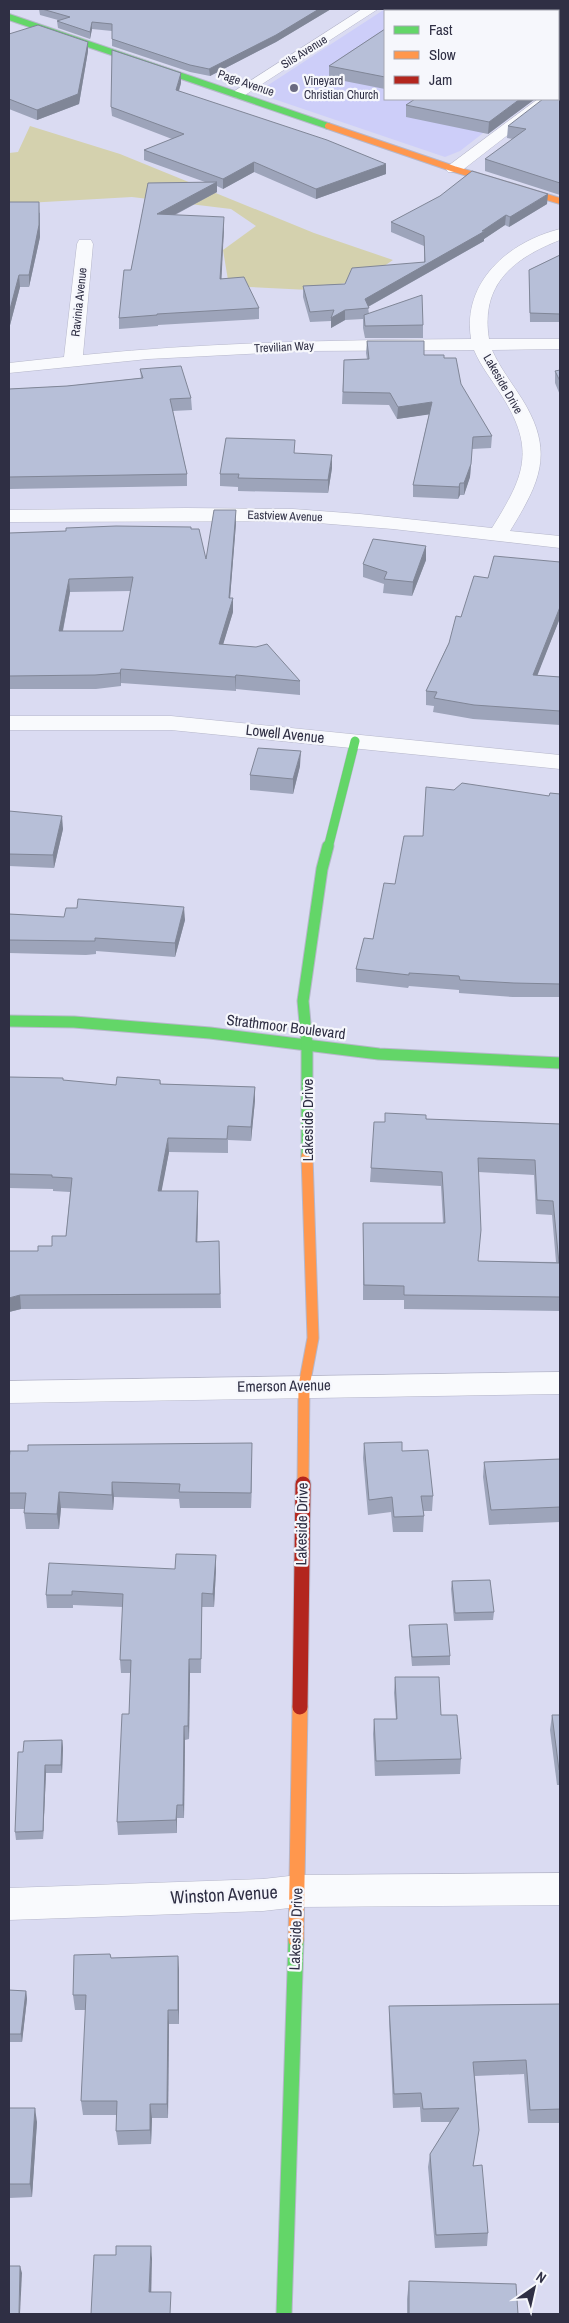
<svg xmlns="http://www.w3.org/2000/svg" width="569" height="2323" font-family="'Archivo Narrow',sans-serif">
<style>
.built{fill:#cdcef9}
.green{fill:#d4d1ae}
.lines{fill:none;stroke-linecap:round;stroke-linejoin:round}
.street-casing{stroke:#b6b7ca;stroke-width:1}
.fast-far3-casing{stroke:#b6b7ca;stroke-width:8}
.fast-far2-casing{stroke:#b6b7ca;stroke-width:10}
.fast-far1-casing{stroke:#b6b7ca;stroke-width:13}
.fast-casing{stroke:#b6b7ca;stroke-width:17}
.slow-far2-casing{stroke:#b6b7ca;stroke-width:8}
.slow-far1-casing{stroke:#b6b7ca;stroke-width:13}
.slow-casing{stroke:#b6b7ca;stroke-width:17}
.jam-casing{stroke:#b6b7ca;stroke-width:17}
.street{fill:#f9fafd;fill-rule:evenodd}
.fast-far3{stroke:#63d668;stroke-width:6}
.fast-far2{stroke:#63d668;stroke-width:9}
.fast-far1{stroke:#63d668;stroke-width:11}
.fast{stroke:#63d668;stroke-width:15}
.slow-far2{stroke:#ff974d;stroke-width:6}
.slow-far1{stroke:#ff974d;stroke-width:11}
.slow{stroke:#ff974d;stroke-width:15}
.jam{stroke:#b3261e;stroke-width:15}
.wall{fill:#9da4ba;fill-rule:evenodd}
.shaded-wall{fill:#808697}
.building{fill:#b7bfd8;stroke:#808697;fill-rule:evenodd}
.poi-dot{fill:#6b6b81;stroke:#f6f7fc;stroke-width:2}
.labels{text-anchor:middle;stroke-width:4.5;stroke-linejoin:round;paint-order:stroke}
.far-street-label{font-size:12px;fill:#2f2f44;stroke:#f6f7fc}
.far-poi-label{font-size:12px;fill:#2f2f44;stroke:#f6f7fc;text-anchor:start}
.street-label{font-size:15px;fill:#2f2f44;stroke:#f6f7fc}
.near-street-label{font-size:18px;fill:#2f2f44;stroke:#f6f7fc}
</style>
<rect width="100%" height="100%" fill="#dadbf2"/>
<path class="built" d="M385 9H437L445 11H385V99H527L460 151 445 157 256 93Z"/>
<path class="green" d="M30 126 120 154 314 233 393 260 365 279 309 290 229 286 223 250 256 226 231 209 132 197 9 204V153L18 152Z"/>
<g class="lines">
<g class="street-casing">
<g id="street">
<path d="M362 9H378L242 97 237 98 230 94Z"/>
<path d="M538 99H554L460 172H448L446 169 448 166Z"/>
<path d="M560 229V240C514 258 480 284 489 339H560V349L492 350C500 368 512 383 522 399 555 452 540 482 510 531L560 536V548L393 529 293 521 9 522V510L186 508 293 509 360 514 492 528C523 478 537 451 502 396 493 381 481 367 474 350L305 351 148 359 9 373V363L64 357 77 244 79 240H91L93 244 83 355C212 342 341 340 471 339 462 282 508 242 560 229Z"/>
<path d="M9 716H171L560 755V769L171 730H9Z"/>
<path d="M560 1372V1394L9 1403V1381Z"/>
<path d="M560 1873V1905L298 1907 263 1911 9 1920V1888L263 1879 298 1875Z"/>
</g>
</g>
<g class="fast-far3-casing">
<path id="fast-far3" d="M9 17 328 126"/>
</g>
<g class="fast-far2-casing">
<path id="fast-far2" d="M328 848 355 741"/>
</g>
<g class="fast-far1-casing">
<g id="fast-far1">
<path d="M9 1021 74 1022 210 1033 379 1054 560 1063"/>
<path d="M307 1156V1045L303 1001 322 869 328 846"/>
</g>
</g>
<g class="fast-casing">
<path id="fast" d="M284 2314 296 1940"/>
</g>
<g class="slow-far2-casing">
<path id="slow-far2" d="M328 126 454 169 560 201"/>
</g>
<g class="slow-far1-casing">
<path id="slow-far1" d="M303 1484 304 1386 313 1338 307 1156"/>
</g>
<g class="slow-casing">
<path id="slow" d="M296 1940 300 1707"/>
</g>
<g class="jam-casing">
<path id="jam" d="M300 1707 303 1484"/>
</g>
<use href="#street" class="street"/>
<use href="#fast-far3" class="fast-far3"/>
<use href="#fast-far2" class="fast-far2"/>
<use href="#fast-far1" class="fast-far1"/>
<use href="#fast" class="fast"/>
<use href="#slow-far2" class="slow-far2"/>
<use href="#slow-far1" class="slow-far1"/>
<use href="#slow" class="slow"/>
<use href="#jam" class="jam"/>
</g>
<g class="wall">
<path d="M39 9H331L276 42 210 76 190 72 112 46V31L92 29 90 39 58 28 57 21 58 20 40 15Z"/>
<path d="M560 13V195L485 171V159L513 139 507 138 508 126 558 99V15Z"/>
<path d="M385 29V89L329 78V66Z"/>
<path d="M9 34 88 51 79 104 37 120 9 109Z"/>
<path d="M181 83 179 91 386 174 316 199 254 172 223 189 217 186V192L175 215 224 228 221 278 259 308V319L158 325V326L119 329V318L131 270 148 183 205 182 144 160V150L172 139 112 116 111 107Z"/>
<path d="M415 99H535L488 134 406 117V105Z"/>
<path d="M9 202 40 213V237L29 287H20L9 329Z"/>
<path d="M547 204 509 227 505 225 484 239V241L368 307 369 314 423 325V338H365L363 328V319L345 320 331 328V321L310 322 303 297V286L345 284 424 262V246L391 232V222Z"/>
<path d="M560 255V322H530L529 279V270Z"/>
<path d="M367 341 424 355 444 358 492 436 491 448 472 449 470 477 464 495H460L458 499 413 497V485L429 414 397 419 389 405 342 404 344 360 367 359 366 353Z"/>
<path d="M140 369 191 398 192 410 173 411 187 474V486L9 489V389L67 386 141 378Z"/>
<path d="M555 371 560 381V395L555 383Z"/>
<path d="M295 453 332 468 328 493 238 491V487L220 486V474Z"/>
<path d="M236 523 230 598 233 612 223 644 300 681V695L236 689V691L121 683V686L96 689H9V533L191 529 206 559ZM131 591 123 631H63L70 592Z"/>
<path d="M426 546V560L412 596 383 593 384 584 363 577V564Z"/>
<path d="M560 562V618L537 675 560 677V725L473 719 433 712 434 706 426 705V691L461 617 488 578Z"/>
<path d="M300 766 293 794 250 790V775Z"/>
<path d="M454 790 549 796 560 794V997H513L459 993V990L409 986 408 988 356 982V969L373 939 395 884 423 836Z"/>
<path d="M9 811 63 829 54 868 9 866V872Z"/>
<path d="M9 914 64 917 185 920 175 957 96 951V954L86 955 9 953Z"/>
<path d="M9 1077 116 1085 160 1080 161 1084 255 1087V1100L251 1141 228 1140V1153L169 1152 161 1191H198V1205L197 1242 219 1241 221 1308 21 1309 9 1312 38 1251 52 1246 66 1236 70 1192 53 1191V1189L9 1188Z"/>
<path d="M426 1119 560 1124V1315V1311L404 1309V1300H363V1223H443L441 1186 370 1182 371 1168 385 1122ZM478 1172 534 1175 536 1214 552 1215 556 1262 478 1261Z"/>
<path d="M364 1443 402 1451 433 1496 432 1511H423L424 1516 423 1532H393L391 1512 368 1515 363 1458Z"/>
<path d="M252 1458 251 1508H180L179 1499 114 1497 113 1510 61 1508 59 1529H26L24 1513 25 1509H9V1460Z"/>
<path d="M560 1459V1522L489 1525 483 1477 484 1462Z"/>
<path d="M216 1555V1569L214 1607H202L201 1673H190L189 1739 185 1740 184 1818H177V1833L118 1835 117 1822 129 1714 131 1673H121L120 1660 123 1607 73 1605V1608H47L46 1595 175 1569Z"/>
<path d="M452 1581 494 1612 493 1620 454 1621 451 1589Z"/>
<path d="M409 1625 450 1656V1665L412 1666 409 1633Z"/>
<path d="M395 1677 461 1759 460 1774 375 1776 373 1734 374 1719H396L394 1693Z"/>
<path d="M552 1715H560V1785H557L550 1730Z"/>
<path d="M62 1740 63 1748 62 1773H46L43 1839 16 1840 15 1832 23 1752Z"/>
<path d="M178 1956 179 2024H169L168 2118H152L151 2144 118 2145 116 2131 117 2115H83L81 2101 86 2010H75L73 1995 111 1958Z"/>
<path d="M9 1990 26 1991 27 1999 22 2042H9Z"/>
<path d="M560 2004V2123H528L524 2074 475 2076 479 2130 473 2166 488 2233 487 2246 435 2248 428 2167 430 2154 450 2122H421L420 2107 393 2108 389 2020V2006Z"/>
<path d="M9 2108 37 2122 32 2197 9 2198Z"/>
<path d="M409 2281 518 2314H407V2299Z"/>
</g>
<g class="shaded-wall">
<path d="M319 9H331L276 42 210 76 209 69Z"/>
<path d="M481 9H485L484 11H480Z"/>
<path d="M92 22V29L90 39V32Z"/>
<path d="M88 42V51L79 104 37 120V110Z"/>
<path d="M181 73V83L176 100V90Z"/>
<path d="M520 99H535L488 134 489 122Z"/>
<path d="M254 162V172L223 189V179Z"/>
<path d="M386 164V174L316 199V189Z"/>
<path d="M217 182V192L157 224V214Z"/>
<path d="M548 194 547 204 509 227 510 217Z"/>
<path d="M39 202 40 237 29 287V275Z"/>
<path d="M506 215 505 225 484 239V241L364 309 365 299 482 231Z"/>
<path d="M224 217V228L221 289 220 279Z"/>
<path d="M19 275 20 287 9 329V313Z"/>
<path d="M345 310V320L331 328V318Z"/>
<path d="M432 402V414L397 419 398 407Z"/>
<path d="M332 455V468L328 493V480Z"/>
<path d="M471 464 470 477 464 495V483Z"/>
<path d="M460 483V495L458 499 459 487Z"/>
<path d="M236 510V523L229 611 233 598V612L219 658V644L229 598Z"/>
<path d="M426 546V560L412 596 413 582Z"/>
<path d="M69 579 70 592 60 645 59 631Z"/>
<path d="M560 607V618L532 689 533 675Z"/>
<path d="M121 669V686L120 673Z"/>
<path d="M236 675V691L235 677Z"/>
<path d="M301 751 300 766 293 794V779Z"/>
<path d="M62 816 63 829 54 868 53 855Z"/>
<path d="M184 907 185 920 175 957V943Z"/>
<path d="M255 1087V1100L251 1141V1127Z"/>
<path d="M168 1138 169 1152 159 1205 158 1191Z"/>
<path d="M198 1191V1205L197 1256 196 1242Z"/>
<path d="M20 1295 21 1309 9 1312V1298Z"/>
<path d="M252 1443V1458L251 1508V1493Z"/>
<path d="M112 1482 114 1497 113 1510 112 1495Z"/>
<path d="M59 1492 61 1508 59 1529 57 1514Z"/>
<path d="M216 1555V1569L214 1607 213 1594Z"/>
<path d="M189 1659 190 1673 189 1739 188 1726Z"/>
<path d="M184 1726 185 1740 184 1818 183 1805Z"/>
<path d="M62 1740 63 1748 62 1773 61 1765Z"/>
<path d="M45 1765 46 1773 43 1839V1831Z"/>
<path d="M177 1805V1833L176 1820Z"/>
<path d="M178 1956 179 1970V2024L178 2010Z"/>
<path d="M26 1991 27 1999 22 2042 21 2034Z"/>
<path d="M168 2010 169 2024 168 2118 167 2104Z"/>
<path d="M150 2104 152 2118 151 2144 150 2130Z"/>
<path d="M35 2108 37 2122 32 2197 30 2184Z"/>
<path d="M151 2246 152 2259 151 2305 149 2292Z"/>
<path d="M20 2266 22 2273 20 2314H19Z"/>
</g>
<g class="building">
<path d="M42 9H319L276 35 209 69 190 65 112 39V24L92 22 90 32 57 21 70 17Z"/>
<path d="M416 9H481L480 11H412Z"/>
<path d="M560 13V23H558V15Z"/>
<path d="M38 25 88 42 78 94 37 110 9 99V34Z"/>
<path d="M385 29V77L329 66Z"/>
<path d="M558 33 560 34V183L485 159 526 129 508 126 543 99H558Z"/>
<path d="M112 50 181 73 176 90 327 140 386 164 316 189 254 162 223 179 144 150 184 134 111 107Z"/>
<path d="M415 99H520L489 122 406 105Z"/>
<path d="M472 171 548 194 510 217 506 215 482 231H485L365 299 369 308 345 310 331 318 334 310 310 312 303 286 345 284 352 268 425 262 424 236 391 222 440 196Z"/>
<path d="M217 182 157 214 224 217 220 279 244 277 259 308 157 314V315L119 318 124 270H131L148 183Z"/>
<path d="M9 202H39V225L29 275H19L9 313Z"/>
<path d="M560 255V314L530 313 529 270Z"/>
<path d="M422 295 423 325 365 326 364 315Z"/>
<path d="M367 341H424V355H444V358H456L461 384 492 436 473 437 471 464 464 483H460L459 487 413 485 432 402 398 407 390 393 343 392 344 360 369 359Z"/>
<path d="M181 366 191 398 170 399 187 474 9 477V389L67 386 143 378 140 369Z"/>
<path d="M560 370V381L555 371Z"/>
<path d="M226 438 295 440 294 453 332 455 328 480 238 478 239 474H220Z"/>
<path d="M214 510H236L229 598H233L219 644 256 647 267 644 300 681 236 675 235 677 121 669 120 673 95 675 9 676V533L66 531V528L116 526 191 527V529H199L206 559ZM133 577 123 631H59L69 579Z"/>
<path d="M373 539 426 546 413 582 384 579 387 572 363 564Z"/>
<path d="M494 556 560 562V607L533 675 560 677V711L474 705 434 698 437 692 426 691 449 643 456 616 461 617 474 576 488 578Z"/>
<path d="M258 748 301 751 293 779 250 775Z"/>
<path d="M462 783 549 796 550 793 560 794V984L514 983 460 980 459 976 409 973V975L356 969 364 938 373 939 384 883 395 884 404 836H423L426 787 454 790Z"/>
<path d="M9 811 62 816 53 855 9 854Z"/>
<path d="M78 899 184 907 175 943 95 938V941H85L9 940V914L64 917 66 908H77Z"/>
<path d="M9 1077 63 1078V1080L116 1085 117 1077 160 1080V1084L255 1087 251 1127 228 1126 227 1139 168 1138 158 1191H198L196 1242 219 1241 220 1294 20 1295 9 1298V1251H38V1246H52V1236H66L72 1178 52 1177V1175L9 1174Z"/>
<path d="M385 1113 426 1115V1119L560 1124V1297L404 1295V1286L364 1285 363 1223H445L442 1172 371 1168 374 1122H385ZM478 1158 535 1160 537 1200 553 1201 559 1263 478 1261 481 1230Z"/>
<path d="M402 1442V1451L428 1450 433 1496H421L424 1516 394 1517 392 1497 369 1500 364 1443Z"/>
<path d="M252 1443 251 1493 179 1492 180 1484 112 1482V1495L59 1492 57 1514 24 1513 26 1493H9V1460L10 1451H28V1445Z"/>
<path d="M560 1459V1507L491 1510 484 1462Z"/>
<path d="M176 1554 216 1555 213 1594 202 1593 201 1659H189L188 1726H184L183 1805H177L176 1820 117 1822 122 1714H129L131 1660H120L123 1594 72 1591V1595H46L49 1563 175 1569Z"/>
<path d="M490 1580 494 1612 455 1613 452 1581Z"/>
<path d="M447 1624 450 1656 412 1657 409 1625Z"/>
<path d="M395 1677H439L441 1715H457L461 1759 376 1761 374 1719H397Z"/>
<path d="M552 1715H560V1770H559Z"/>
<path d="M62 1740 61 1765H45L43 1831 15 1832 18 1752H23L24 1741Z"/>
<path d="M110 1954 111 1958 178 1956V2010H168L167 2104H150V2130L116 2131 117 2101H81L86 1995H73L74 1955Z"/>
<path d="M9 1990 26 1991 21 2034H9Z"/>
<path d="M560 2004V2109L530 2110 526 2060 473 2062 479 2130 473 2166 482 2165 488 2233 436 2235 430 2154 459 2108 423 2109 421 2093 394 2094 389 2006Z"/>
<path d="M9 2108H35L30 2184H9Z"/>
<path d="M116 2246H151L149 2292H171L170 2314H91L94 2255H116Z"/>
<path d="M9 2266H20L19 2314H9Z"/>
<path d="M409 2281 516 2284 518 2314H409Z"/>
</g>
<circle class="poi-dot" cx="294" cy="88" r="5"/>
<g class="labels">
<g class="far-street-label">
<text transform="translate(304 52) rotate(-32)" y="4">Sils Avenue</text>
<text transform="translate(246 83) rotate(19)" y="4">Page Avenue</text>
<text transform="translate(79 302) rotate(-84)" y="4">Ravinia Avenue</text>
<text transform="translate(284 347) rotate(-3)" y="4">Trevilian Way</text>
<text transform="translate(503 384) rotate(60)" y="4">Lakeside Drive</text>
<text transform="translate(285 516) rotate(2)" y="4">Eastview Avenue</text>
</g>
<g class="far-poi-label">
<text x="304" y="85">Vineyard<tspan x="304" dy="14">Christian Church</tspan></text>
</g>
<g class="street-label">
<text transform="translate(285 734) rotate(6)" y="5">Lowell Avenue</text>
<text transform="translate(286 1027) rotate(7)" y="5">Strathmoor Boulevard</text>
<text transform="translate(308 1120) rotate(-90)" y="5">Lakeside Drive</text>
<text transform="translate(284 1386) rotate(-1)" y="5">Emerson Avenue</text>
<text transform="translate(302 1524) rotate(-89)" y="5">Lakeside Drive</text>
<text transform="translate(296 1929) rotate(-88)" y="5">Lakeside Drive</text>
</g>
<g class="near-street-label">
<text transform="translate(224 1895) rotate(-3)" y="6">Winston Avenue</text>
</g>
</g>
<rect width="569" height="2323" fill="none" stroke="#2f2f44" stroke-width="20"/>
<rect x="384" y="10" width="175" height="90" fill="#f6f7fc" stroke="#a6a7b2"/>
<rect x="394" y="26" width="25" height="8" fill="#63d668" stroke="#a6a7b2"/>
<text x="429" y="35" font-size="15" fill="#2f2f44">Fast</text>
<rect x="394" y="51" width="25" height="8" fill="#ff974d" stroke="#a6a7b2"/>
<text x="429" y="60" font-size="15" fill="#2f2f44">Slow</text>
<rect x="394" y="76" width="25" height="8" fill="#b3261e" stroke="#a6a7b2"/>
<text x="429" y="85" font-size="15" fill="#2f2f44">Jam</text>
<g transform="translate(534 2288) rotate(34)" stroke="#f6f7fc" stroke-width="4" paint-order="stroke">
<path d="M0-4L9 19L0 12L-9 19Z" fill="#2f2f44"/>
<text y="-8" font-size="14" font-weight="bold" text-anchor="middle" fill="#2f2f44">N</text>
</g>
</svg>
